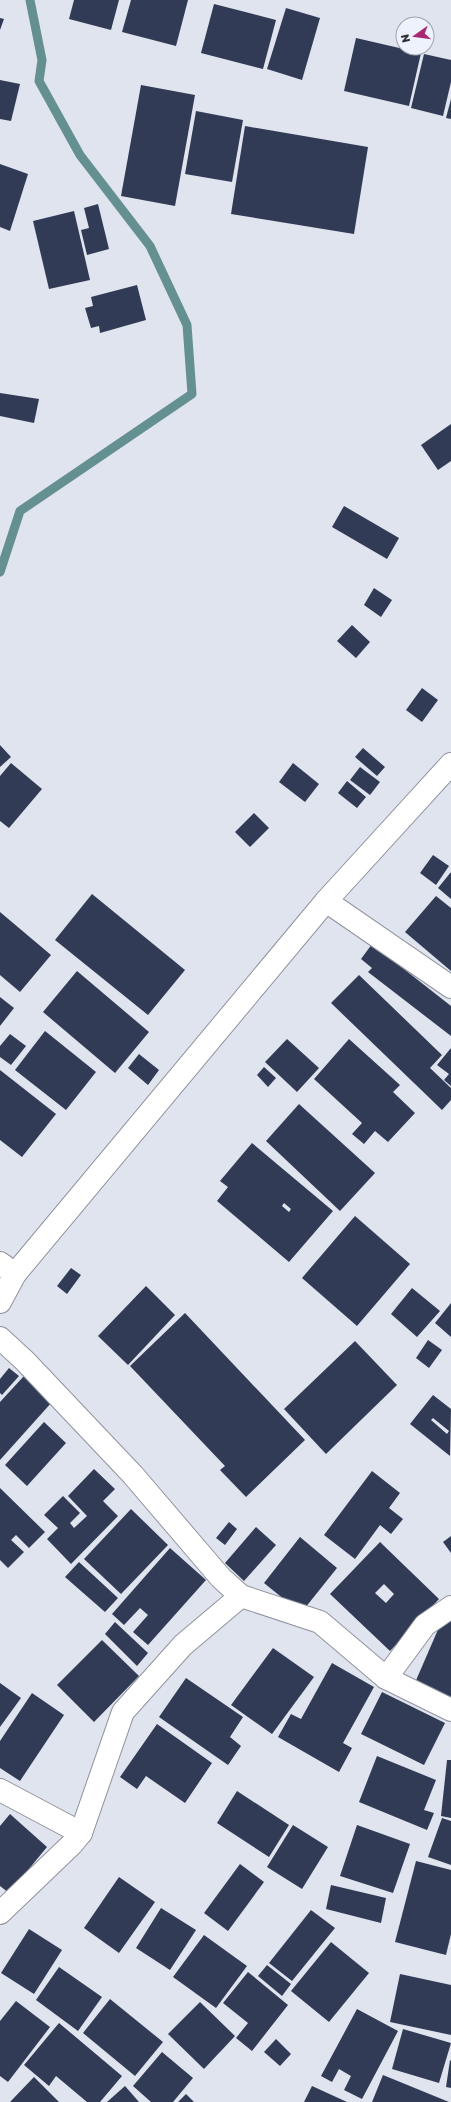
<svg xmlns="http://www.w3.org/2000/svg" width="451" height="2102" font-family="'Golos Text',sans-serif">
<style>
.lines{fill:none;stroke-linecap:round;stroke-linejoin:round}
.stream{stroke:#659091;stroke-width:9}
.building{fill:#313b55;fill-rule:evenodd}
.minor-casing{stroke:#90949e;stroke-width:24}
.minor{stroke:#fff;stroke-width:22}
</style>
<rect width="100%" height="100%" fill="#e0e4ef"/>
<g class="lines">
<path class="stream" d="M0 572 20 511 192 394 187 325 150 246 80 155 39 81 42 60 30 0"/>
</g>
<g class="building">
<path d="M74 0H119L111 30 69 19Z"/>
<path d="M131 0H188L176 46 122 32Z"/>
<path d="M214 4 276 20 263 69 201 53Z"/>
<path d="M286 8 320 18 302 80 267 69Z"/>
<path d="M0 18 4 19 0 30Z"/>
<path d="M356 38 421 53 409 106 344 91Z"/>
<path d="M424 54 451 60V82L443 116 411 108Z"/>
<path d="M0 80 20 84 11 121 0 119Z"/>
<path d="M141 85 195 95 175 206 121 196Z"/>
<path d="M451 99V119L446 118Z"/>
<path d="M196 111 243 120 232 182 185 174Z"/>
<path d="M245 126 368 147 354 234 231 214Z"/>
<path d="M0 164 28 174 10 231 0 227Z"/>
<path d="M98 204 109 249 87 255 81 230 89 228 84 208Z"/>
<path d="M74 211 90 280 49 289 33 221Z"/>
<path d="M137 285 146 320 100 333 99 326 91 328 85 308 93 306 91 297Z"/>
<path d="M0 393 39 399 34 423 0 416Z"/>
<path d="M451 424V461L438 470 421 445Z"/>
<path d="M344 506 399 538 387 559 332 527Z"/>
<path d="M374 588 392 600 381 617 364 605Z"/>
<path d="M352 625 370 642 356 658 337 641Z"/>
<path d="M422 688 438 700 422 722 406 710Z"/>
<path d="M0 745 11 757 0 767Z"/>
<path d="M363 748 385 767 377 776 355 757Z"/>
<path d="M11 763 42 789 9 828 0 821V776Z"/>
<path d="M293 763 319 784 305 802 279 782Z"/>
<path d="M360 767 380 782 370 795 350 780Z"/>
<path d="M347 781 366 797 357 808 338 793Z"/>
<path d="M254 813 269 828 250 847 235 832Z"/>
<path d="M433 855 449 866 436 885 420 873Z"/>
<path d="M451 872V899L438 888Z"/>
<path d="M92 894 185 970 148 1015 55 940Z"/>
<path d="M436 896 451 908V971L405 932Z"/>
<path d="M0 912 51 955 20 992 0 975Z"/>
<path d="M372 944 451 1006V1036L368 972 372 968 361 959Z"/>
<path d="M77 971 149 1032 115 1073 43 1012Z"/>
<path d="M359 975 442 1055 430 1068 451 1088V1100L442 1110 331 1003Z"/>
<path d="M0 997 14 1008 0 1026Z"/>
<path d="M45 1031 96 1072 66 1110 15 1070Z"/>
<path d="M10 1034 26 1046 11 1065 0 1057V1046Z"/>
<path d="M287 1039 319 1068 297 1092 265 1062Z"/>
<path d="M349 1039 400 1085 393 1092 415 1113 388 1142 375 1131 364 1144 352 1134 362 1123 314 1079Z"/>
<path d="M451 1048V1086L444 1080 449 1074 437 1065Z"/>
<path d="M139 1054 159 1070 148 1085 128 1068Z"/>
<path d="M264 1067 276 1078 268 1087 257 1075Z"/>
<path d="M0 1070 56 1114 22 1157 0 1140Z"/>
<path d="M299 1104 375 1173 340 1211 266 1141Z"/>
<path d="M252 1143 333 1211 289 1262 217 1201 228 1187 220 1181ZM284 1203 291 1209 289 1212 282 1206Z"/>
<path d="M355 1216 410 1264 357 1326 302 1278Z"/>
<path d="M71 1268 81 1275 67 1294 57 1286Z"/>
<path d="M146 1286 175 1315 128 1365 98 1336Z"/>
<path d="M412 1288 440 1311 417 1337 391 1314Z"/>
<path d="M451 1303V1337L435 1323Z"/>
<path d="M185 1313 305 1440 246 1497 220 1470 225 1466 130 1366Z"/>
<path d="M428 1340 442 1350 429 1368 416 1358Z"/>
<path d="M355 1341 397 1385 326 1454 284 1409Z"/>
<path d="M9 1368 19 1376 2 1395 0 1393V1379Z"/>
<path d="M24 1376 52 1402 0 1460V1402Z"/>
<path d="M433 1395 451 1409 450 1456 410 1424ZM433 1418 449 1431 447 1434 431 1420Z"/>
<path d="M44 1422 66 1443 27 1486 5 1465Z"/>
<path d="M94 1469 115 1489 103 1501 118 1516 71 1564 47 1539 58 1528 44 1515 63 1496 80 1513 70 1523 74 1528 87 1516 68 1496Z"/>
<path d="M372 1471 400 1493 389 1508 403 1519 391 1534 380 1525 355 1559 324 1535Z"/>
<path d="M0 1488 45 1532 29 1548 16 1535 11 1540 24 1552 8 1568 0 1560Z"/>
<path d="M131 1509 168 1545 121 1594 84 1559Z"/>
<path d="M229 1522 237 1529 225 1545 216 1538Z"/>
<path d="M256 1527 276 1545 244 1581 225 1563Z"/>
<path d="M451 1536V1553L443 1542Z"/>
<path d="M300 1537 337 1568 301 1613 264 1583Z"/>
<path d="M380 1542 439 1599 390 1651 330 1594ZM384 1584 394 1594 386 1603 375 1593Z"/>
<path d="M170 1548 206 1580 148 1645 133 1632 148 1615 140 1608 124 1625 112 1614Z"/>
<path d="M79 1562 118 1598 105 1612 65 1577Z"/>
<path d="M443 1618 451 1621V1701L414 1685Z"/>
<path d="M115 1622 148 1653 137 1666 105 1634Z"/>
<path d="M102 1640 139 1676 94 1722 57 1685Z"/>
<path d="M273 1648 314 1677 272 1734 231 1705Z"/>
<path d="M332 1663 374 1687 343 1743 352 1748 339 1772 278 1737 291 1714 301 1719Z"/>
<path d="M186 1678 243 1717 230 1737 241 1746 228 1765 159 1717Z"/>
<path d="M0 1683 21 1698 0 1727Z"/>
<path d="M382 1692 445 1723 424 1765 361 1734Z"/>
<path d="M32 1693 64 1715 20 1781 0 1768V1741Z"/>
<path d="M157 1724 212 1763 185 1803 146 1776 137 1789 120 1777Z"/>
<path d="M377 1756 436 1780 424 1810 434 1813 427 1830 359 1802Z"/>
<path d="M447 1760H451V1818L441 1816Z"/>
<path d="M237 1791 289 1825 269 1857 217 1823Z"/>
<path d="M10 1814 47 1847 9 1893 0 1886V1826Z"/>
<path d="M442 1818 451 1821V1865L428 1857Z"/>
<path d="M293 1825 328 1847 302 1889 267 1867Z"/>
<path d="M357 1825 410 1844 393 1893 340 1876Z"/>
<path d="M416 1861 451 1870V1934L446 1955 395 1942Z"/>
<path d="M240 1864 264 1882 228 1931 204 1913Z"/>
<path d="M119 1877 155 1902 119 1953 84 1928Z"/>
<path d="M331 1885 386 1898 381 1923 326 1909Z"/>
<path d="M161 1908 196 1930 170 1970 136 1948Z"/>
<path d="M311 1910 335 1928 292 1981 269 1963Z"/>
<path d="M29 1929 62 1950 34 1994 1 1973Z"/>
<path d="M204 1935 247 1966 216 2008 173 1977Z"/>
<path d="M331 1942 369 1973 329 2022 291 1991Z"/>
<path d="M267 1965 291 1984 282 1996 258 1976Z"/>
<path d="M59 1967 102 1997 78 2031 36 2000Z"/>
<path d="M248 1972 288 2005 252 2051 236 2038 248 2023 223 2003Z"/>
<path d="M400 1974 451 1985V2035L390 2022Z"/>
<path d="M110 1999 163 2042 135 2076 83 2033Z"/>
<path d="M16 2001 50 2027 8 2082 0 2076V2021Z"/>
<path d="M200 2002 235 2036 204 2069 168 2034Z"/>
<path d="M357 2009 398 2031 362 2099 344 2090 351 2076 339 2069 332 2082 321 2076Z"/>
<path d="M59 2023 122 2076 100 2102H87L56 2076 49 2086 24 2065Z"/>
<path d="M403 2029 451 2043 439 2083 392 2069Z"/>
<path d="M276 2039 291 2054 280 2066 264 2052Z"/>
<path d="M162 2052 193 2078 173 2102H151L133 2086Z"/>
<path d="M450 2060 451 2061V2088L446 2087Z"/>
<path d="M383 2075 449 2102H372Z"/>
<path d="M34 2077 59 2102H10Z"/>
<path d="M125 2086 139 2102H107Z"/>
<path d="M312 2086 347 2102H304Z"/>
<path d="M186 2094 194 2102H178Z"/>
</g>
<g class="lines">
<g class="minor-casing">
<g id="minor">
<path d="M326 901 451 987"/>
<path d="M0 1263 15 1274"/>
<path d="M0 1302 15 1274 326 901 451 764"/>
<path d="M0 1338 25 1361 133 1475 221 1578 241 1596 320 1622 386 1678 451 1710"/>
<path d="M386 1678 425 1625 451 1607"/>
<path d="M0 1790 81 1833"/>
<path d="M0 1913 72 1844 81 1833 123 1712 183 1645 241 1596"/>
</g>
</g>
<use href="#minor" class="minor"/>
</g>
<g transform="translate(415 36) rotate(256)"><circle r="19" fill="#edf2fc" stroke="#a0a4ac"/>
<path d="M0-3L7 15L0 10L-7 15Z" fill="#a92773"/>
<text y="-6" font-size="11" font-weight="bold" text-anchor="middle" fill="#2d2f33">N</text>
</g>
</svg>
